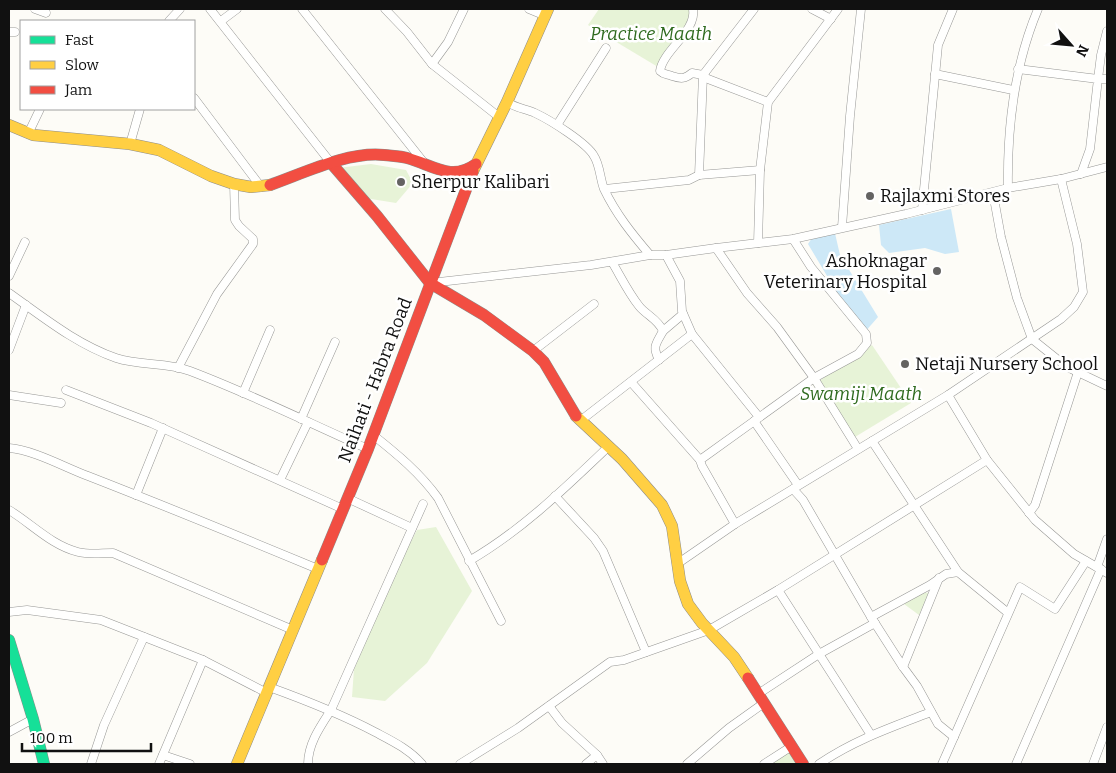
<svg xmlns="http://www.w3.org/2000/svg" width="1116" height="773" font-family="Bitter,serif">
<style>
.green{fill:#e7f3d7}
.water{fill:#cde8f7}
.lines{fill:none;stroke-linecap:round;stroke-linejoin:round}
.street-casing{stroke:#979795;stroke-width:9}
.fast-casing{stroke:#8e8d8b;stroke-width:12}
.slow-casing{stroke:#8e8d8b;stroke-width:12}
.jam-casing{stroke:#8e8d8b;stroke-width:12}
.street{stroke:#fffffe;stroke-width:8}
.fast{stroke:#16e098;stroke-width:11}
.slow{stroke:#ffcf43;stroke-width:11}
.jam{stroke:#f24e42;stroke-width:11}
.poi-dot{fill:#646362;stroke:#fff;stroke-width:2}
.labels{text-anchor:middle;stroke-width:5;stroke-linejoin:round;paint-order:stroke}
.park-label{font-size:18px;font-style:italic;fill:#2f6b1f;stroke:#fff}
.poi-label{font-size:18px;fill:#111;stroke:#fff;text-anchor:start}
.street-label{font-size:18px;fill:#111;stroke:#fff}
</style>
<rect width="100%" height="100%" fill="#fdfcf7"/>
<g class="green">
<path d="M599 9H698L658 67 588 25Z"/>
<path d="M371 164 406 170 413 183 396 203 365 198 338 168Z"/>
<path d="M872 345 911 403 850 440 813 385Z"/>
<path d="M436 527 472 591 427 663 385 701 352 697 354 669 389 583 417 530Z"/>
<path d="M921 592 929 593 919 615 904 604Z"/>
<path d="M792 746 803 764H760Z"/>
</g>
<g class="water">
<path d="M951 209 959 252 945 254 925 248 889 253 881 245 879 225Z"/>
<path d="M834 229 840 255 878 317 864 333 836 291 808 244 816 232Z"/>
</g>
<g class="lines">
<g class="street-casing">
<g id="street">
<path d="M35 9 46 13"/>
<path d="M210 9 331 163"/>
<path d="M302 9 425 164"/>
<path d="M385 9 407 32 432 64 499 117"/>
<path d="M529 9 546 16"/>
<path d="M693 9C697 31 663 50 660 71 664 75 667 74 672 76 681 79 685 79 692 73L703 75 699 175"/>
<path d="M754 9 703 75 708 79 768 102"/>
<path d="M812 9 831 19"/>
<path d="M169 21 180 9"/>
<path d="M221 21 237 9"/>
<path d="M1107 31 1101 55 1098 79H1107"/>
<path d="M9 32H15"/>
<path d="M432 64 448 42 464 9"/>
<path d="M1018 69 1098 79 1090 149 1081 174"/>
<path d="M935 74 1013 90"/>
<path d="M194 98 261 187"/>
<path d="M507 102C516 108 526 109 535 113 550 120 587 143 594 156 600 165 600 179 604 189 616 214 632 234 650 255"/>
<path d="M557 125 606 48"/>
<path d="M28 134 40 109"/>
<path d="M130 144 140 109"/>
<path d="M1008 188C1007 127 1014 66 1038 9"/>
<path d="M605 189 689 180 699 175 760 170"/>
<path d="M993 193 1001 237 1017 298 1032 339 1067 367 1107 386"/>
<path d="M922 210 938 45 953 9"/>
<path d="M842 227 850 116 861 9"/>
<path d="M758 243 760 170 768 102 838 9"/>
<path d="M716 248 747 293 777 327 814 378 858 449"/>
<path d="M612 262C621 277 628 292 639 306 646 315 658 319 663 331 656 344 652 346 659 360"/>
<path d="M9 276 25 242"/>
<path d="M430 283 591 265 650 255H666L716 248 793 239 906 214 1008 188 1061 179 1107 167"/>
<path d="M9 293C43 317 76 344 116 358 140 366 167 362 190 371 251 394 309 423 368 449"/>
<path d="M663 331 683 314"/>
<path d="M692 334 759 417"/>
<path d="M9 350 26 305"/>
<path d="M533 351 594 304"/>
<path d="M178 368 217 294 253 244V239L239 226 235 220 234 184"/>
<path d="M631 382 700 460"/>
<path d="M66 390 151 423 343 509"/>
<path d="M243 393 270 330"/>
<path d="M9 395 61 403"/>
<path d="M948 395 1061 319 1074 307 1083 292 1077 244 1061 179"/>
<path d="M301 419 335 342"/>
<path d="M580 421 692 334 682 311 680 281 666 255"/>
<path d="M754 421 798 485"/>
<path d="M373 435C397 454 420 473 438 498L501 621"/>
<path d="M872 441 958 572"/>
<path d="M9 448C34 450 64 467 88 476 165 506 241 537 318 569"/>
<path d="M280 480 308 422"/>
<path d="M793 489 803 500 871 617 903 667 917 686 938 724 954 737 942 764"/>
<path d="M136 495 163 428"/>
<path d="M555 496 594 538 603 551 646 652"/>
<path d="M347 498 412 528"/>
<path d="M9 510C32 524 51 545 78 552 90 555 101 553 113 553L293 630"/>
<path d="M1029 513 1035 505 1078 372"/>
<path d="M735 524 702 466 700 460 814 378 858 354 867 343 866 334 811 267 793 239"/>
<path d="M469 561C521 531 565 488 608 447"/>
<path d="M677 564 735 524 948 395 987 460 1035 520 1074 554 1107 573"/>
<path d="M1097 567 1107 539"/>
<path d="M778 590 871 735"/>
<path d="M9 612 27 610 101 620 203 660 267 693"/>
<path d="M871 617 930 585 946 574 958 572 1007 612"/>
<path d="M903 667 939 578"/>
<path d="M269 687C305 700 341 714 375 732 392 741 409 749 422 764"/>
<path d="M758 694 819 654 875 623"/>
<path d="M549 706 562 723 597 755 603 764"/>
<path d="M9 732 33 719"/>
<path d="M954 737 1020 587 1055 609 1086 561"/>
<path d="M163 755 190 764"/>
<path d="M91 764 104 725 144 637"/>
<path d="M159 764 203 660"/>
<path d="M308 764C308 744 320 727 331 710L423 504"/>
<path d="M460 764 518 728 610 662 624 660 709 630 778 590 987 460"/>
<path d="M586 764 597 755"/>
<path d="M687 764 729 728 764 703"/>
<path d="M764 764 792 746"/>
<path d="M819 764C854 740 892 727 931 712"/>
<path d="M1016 764 1101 569"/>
<path d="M1093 764 1107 727"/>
</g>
</g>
<g class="fast-casing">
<path id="fast" d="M9 640 33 719 44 764"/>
</g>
<g class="slow-casing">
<g id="slow">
<path d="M9 125 33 135 130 144 159 150 211 176 234 184 251 187 270 185"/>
<path d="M473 171 507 102 548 9"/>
<path d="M576 416 622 459 662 505 672 526 680 581 688 604 702 623 734 657 748 678"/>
<path d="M237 764 322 560"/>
</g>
</g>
<g class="jam-casing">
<g id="jam">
<path d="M331 163 377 216 430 283 484 315 533 351 544 362 576 416"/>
<path d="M270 185C304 173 349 151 384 155 392 156 400 156 407 158 433 165 451 182 476 164"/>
<path d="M322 560 368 449 473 171"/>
<path d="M748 678 803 764"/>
</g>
</g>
<use href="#street" class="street"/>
<use href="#fast" class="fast"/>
<use href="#slow" class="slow"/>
<use href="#jam" class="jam"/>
</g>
<g class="poi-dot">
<circle cx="401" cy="182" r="5"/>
<circle cx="870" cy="196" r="5"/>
<circle cx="937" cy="271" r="5"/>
<circle cx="905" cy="364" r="5"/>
</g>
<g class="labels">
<g class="park-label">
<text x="651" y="40">Practice Maath</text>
<text x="861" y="400">Swamiji Maath</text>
</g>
<g class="poi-label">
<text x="411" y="188">Sherpur Kalibari</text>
<text x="880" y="202">Rajlaxmi Stores</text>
<text x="927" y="267" text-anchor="end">Ashoknagar<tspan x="927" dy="21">Veterinary Hospital</tspan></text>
<text x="915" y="370">Netaji Nursery School</text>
</g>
<g class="street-label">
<text transform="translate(375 380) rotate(-69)" y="6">Naihati - Habra Road</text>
</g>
</g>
<rect width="1116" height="773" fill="none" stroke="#111111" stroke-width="20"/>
<rect x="20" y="20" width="175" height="90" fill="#ffffff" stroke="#a0a0a0"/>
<rect x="30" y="36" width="25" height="8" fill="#16e098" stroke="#a0a0a0"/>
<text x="65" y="45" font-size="15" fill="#111111">Fast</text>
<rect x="30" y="61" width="25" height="8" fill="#ffcf43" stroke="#a0a0a0"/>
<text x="65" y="70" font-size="15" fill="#111111">Slow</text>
<rect x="30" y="86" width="25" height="8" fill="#f24e42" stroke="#a0a0a0"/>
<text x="65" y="95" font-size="15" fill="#111111">Jam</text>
<g transform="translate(1071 45) rotate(117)" stroke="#ffffff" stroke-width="4" paint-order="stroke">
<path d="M0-4L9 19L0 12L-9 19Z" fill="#111111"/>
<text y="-8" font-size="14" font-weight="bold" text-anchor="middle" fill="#111111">N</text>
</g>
<path d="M22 743v8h129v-8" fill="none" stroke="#111111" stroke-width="2.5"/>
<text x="30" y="743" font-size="15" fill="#111111" stroke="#ffffff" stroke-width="4" paint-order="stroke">100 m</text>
</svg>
